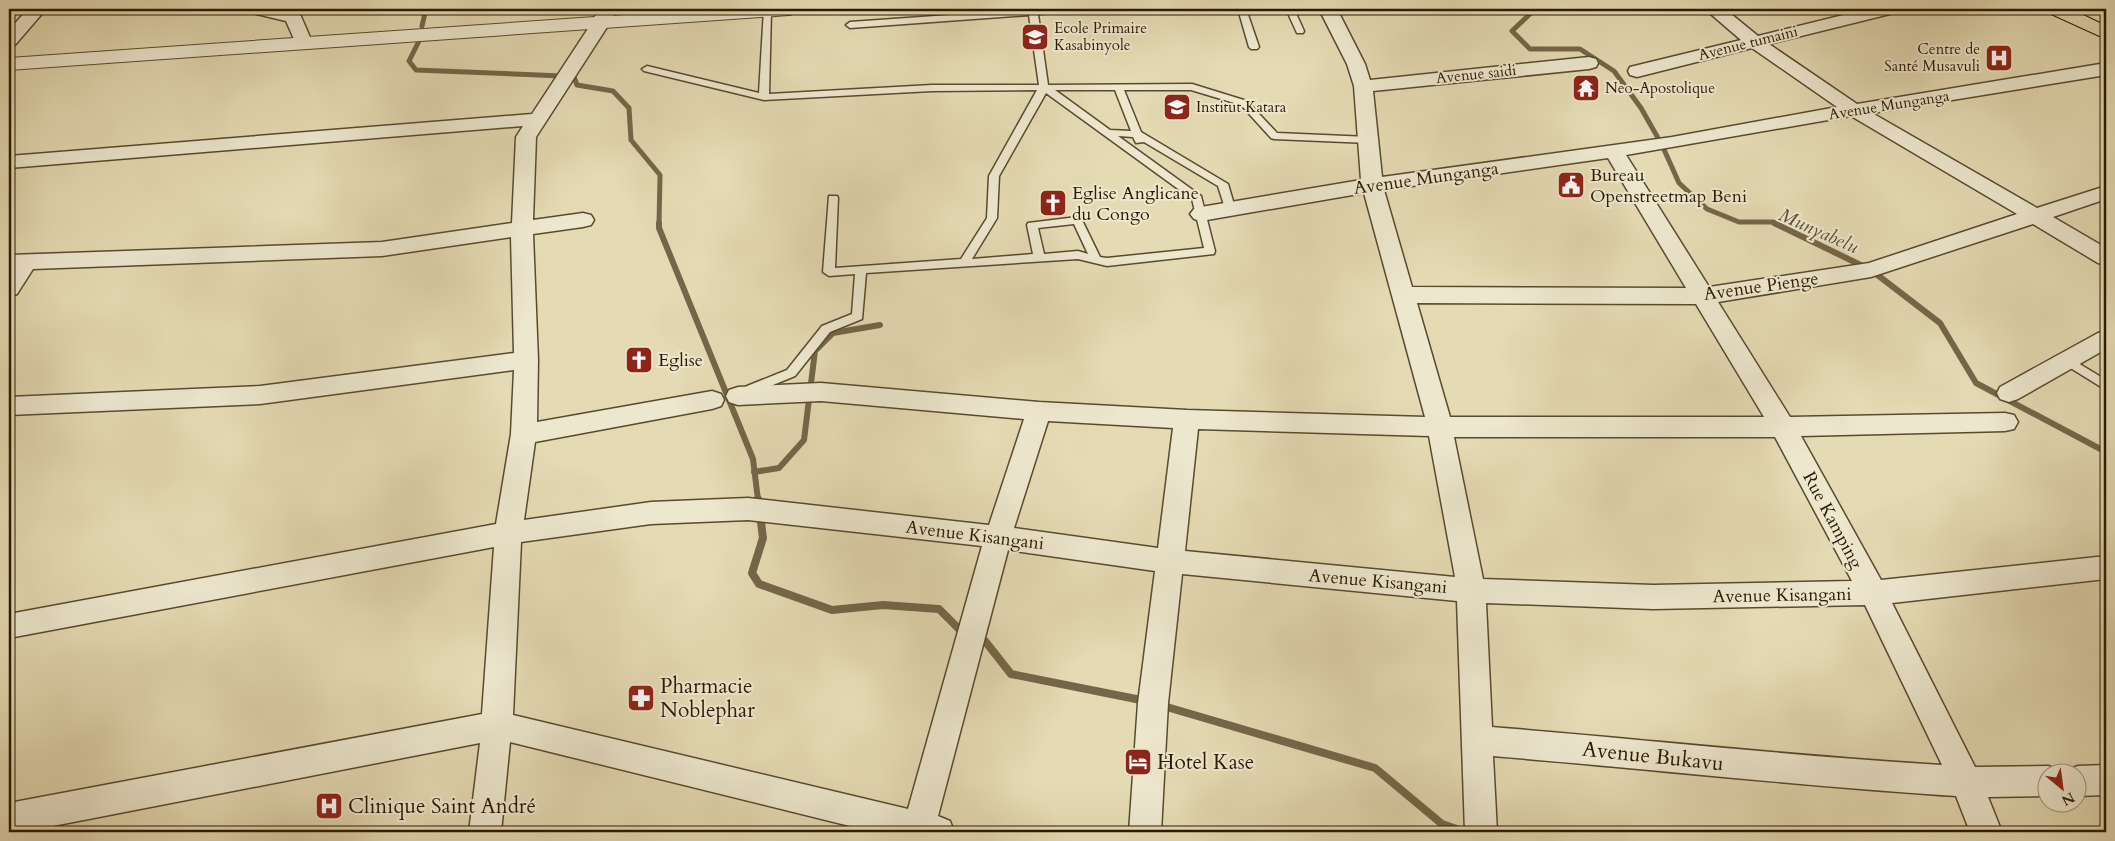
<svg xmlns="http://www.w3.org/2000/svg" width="2115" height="841" font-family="Cardo,serif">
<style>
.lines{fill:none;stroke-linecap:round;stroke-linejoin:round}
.stream-far2{stroke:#746649;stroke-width:5}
.stream-far1{stroke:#746649;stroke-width:6}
.stream{stroke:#746649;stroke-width:8}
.service-casing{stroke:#594a2f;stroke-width:3}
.minor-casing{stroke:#594a2f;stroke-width:3}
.tertiary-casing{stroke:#594a2f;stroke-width:2}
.trunk-casing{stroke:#2b1a03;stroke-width:2}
.service{fill:#ede7ce;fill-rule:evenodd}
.minor{fill:#ede7ce;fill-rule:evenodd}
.tertiary{fill:#ede7ce;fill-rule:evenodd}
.trunk{fill:#e4dab3;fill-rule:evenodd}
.labels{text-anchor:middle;stroke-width:4;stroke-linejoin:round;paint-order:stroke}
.far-poi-label{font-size:15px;fill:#2b1a03;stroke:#ede7ce;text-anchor:start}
.far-street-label{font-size:15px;fill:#2b1a03;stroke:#ede7ce}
.poi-label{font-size:18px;fill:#2b1a03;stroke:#ede7ce;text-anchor:start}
.street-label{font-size:18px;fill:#2b1a03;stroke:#ede7ce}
.water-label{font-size:19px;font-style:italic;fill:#5c4d31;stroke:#ede7ce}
.near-poi-label{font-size:21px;fill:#2b1a03;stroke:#ede7ce;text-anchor:start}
.near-street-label{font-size:21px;fill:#2b1a03;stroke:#ede7ce}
</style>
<rect width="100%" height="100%" fill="#e4dab3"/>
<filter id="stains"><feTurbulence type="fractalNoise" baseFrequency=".004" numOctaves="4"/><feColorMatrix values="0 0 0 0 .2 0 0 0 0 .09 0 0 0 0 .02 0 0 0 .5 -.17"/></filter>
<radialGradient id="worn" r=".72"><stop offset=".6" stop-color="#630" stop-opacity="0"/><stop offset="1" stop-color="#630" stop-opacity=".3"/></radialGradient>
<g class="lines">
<g class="stream-far2">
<path d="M1531 9 1532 12 1512 31 1530 49H1580L1614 71 1641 108 1662 145 1679 183 1707 209 1739 222H1773L1777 224"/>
<path d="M422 26 426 9"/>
<path d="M420 39 409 61 416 70 562 76"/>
<path d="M574 77 577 85 613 91 629 108 631 140 660 175 659 224"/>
</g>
<g class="stream-far1">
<path d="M659 223V228L753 459 758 500"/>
<path d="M1774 223 1871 270 1940 323 1976 383 2106 452"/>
<path d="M754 472 779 468 804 440 815 351 833 333 880 325"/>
</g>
<g class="stream">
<path d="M758 499 763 538 752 573 759 584 832 610 883 605 939 609 959 629 966 632"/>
<path d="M978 637 985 641 1011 674 1146 701"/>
<path d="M1160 705 1375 768 1442 824 1465 832"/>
</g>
<g class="service-casing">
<g id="service">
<path d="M764 9 771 11 769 94 932 85H1039L1029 15 850 28 846 25 850 22 1037 9H1074L1070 12 1038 14 1048 85 1192 84 1247 101 1277 133 1369 137 1374 140 1369 143 1274 139 1271 138 1241 105 1191 90H1124L1141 132 1228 184 1235 208 1230 211 1225 208 1218 186 1144 142 1136 143 1133 137 1118 136 1201 196 1215 251 1214 254 1107 266 1078 259 866 273 862 319 830 332 795 376 756 392 752 398H744L742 395 747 386 787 370 822 326 852 314 855 274 829 276 823 272 829 196H837L838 198 835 268 961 259 987 218 989 176 1037 90 932 91 764 100 644 71 642 69 647 66 759 93ZM1055 90H1115L1131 131 1110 130ZM1046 93 1192 199 1204 248 1107 258 1100 257 1082 220 1077 217 1028 223 1027 225 1033 254 972 259 997 218 999 176ZM1074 224 1088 254 1078 251 1044 254 1038 228Z"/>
<path d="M1238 9H1246L1259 47 1257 49H1251L1249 47Z"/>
<path d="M1286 9H1294L1304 31 1303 33H1297Z"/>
<path d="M2068 357 2106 380V390L2064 364 2062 361 2064 358Z"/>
</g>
</g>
<g class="minor-casing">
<g id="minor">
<path d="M28 9H46L15 45 9 46V30Z"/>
<path d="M249 9H278L300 14 312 42 309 46 303 47 297 46 286 21 252 13Z"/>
<path d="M598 9H616L611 21 536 137 533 220 583 213 591 215 594 220 591 225 583 227 533 234 538 360 537 422 712 391 721 394 724 400 721 406 712 409 535 442 524 520 651 502 748 498 989 525 1024 419 821 401 738 405 729 402 726 396 729 390 738 387 821 383 1039 402 1187 410 1425 417 1364 193 1201 221 1194 219 1190 214 1194 209 1201 207 1361 180 1354 86 1347 64 1319 9H1337L1365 64 1370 80 1589 57 1596 59 1598 63 1596 67 1589 69 1373 91 1382 177 1672 137 1837 107 1752 48 1637 77 1630 75 1628 71 1630 67 1741 40 1705 9H1725L1758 36 1868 9H1897L1894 13 1769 44 1857 104 2106 63V75L1872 113 2037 208 2106 186V199L2053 217 2106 248V265L2098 263 2033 224 1871 277 1718 302 1790 417 2005 413 2014 415 2018 422 2014 429 2005 431 1801 436 1881 580 2106 556V579L1892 603 1975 767 2048 766 2059 770 2061 774H2048V796L1988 797 2002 832H1970L1956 796C1801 786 1648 769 1493 756L1497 832H1465L1457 601 1182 574 1168 703 1161 832H1129L1138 703 1155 571 1008 550 938 816 950 821 954 832H874L510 742 501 832H469L480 743 22 832H9V803L482 714 494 547 9 638V614L496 524 511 434 514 370 260 404 9 415V397L260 386 514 353 511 237 382 256 33 269 17 294 9 297 10 269H9V255L382 242 512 223 516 137 523 126 9 168V156L532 114 593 21ZM1851 116 2017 214 1869 263 1709 287 1626 155ZM1608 158 1686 288 1412 287 1384 190ZM1417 303 1696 304 1764 417H1450ZM1048 421 1173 428 1158 548 1014 528ZM1198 429 1429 436 1455 577 1185 551ZM1454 437H1775L1852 581 1653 585 1483 579ZM748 520 982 546 908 809 513 715 521 542 651 524ZM1486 603 1653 609 1865 605 1942 765C1791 756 1642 739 1492 727Z"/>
<path d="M2106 331V349L2018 399 2009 402 2000 399 1997 393 2000 387 2098 333Z"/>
<path d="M2106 765V795L2078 796V774H2065L2067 770 2078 766Z"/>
</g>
</g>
<g class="tertiary-casing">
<path id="tertiary" d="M710 9H799L796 13 789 15 9 70V58Z"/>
</g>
<g class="trunk-casing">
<path id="trunk" d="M2046 9H2071L2106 26V39L2049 13Z"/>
</g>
<use href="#service" class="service"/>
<use href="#minor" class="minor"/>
<use href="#tertiary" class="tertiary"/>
<use href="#trunk" class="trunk"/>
</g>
<defs>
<g id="school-square" transform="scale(1.4375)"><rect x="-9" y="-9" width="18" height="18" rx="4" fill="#8f2418" stroke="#ede7ce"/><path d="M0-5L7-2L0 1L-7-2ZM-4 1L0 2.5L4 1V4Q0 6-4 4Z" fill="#fff"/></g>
<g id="hospital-square" transform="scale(1.4375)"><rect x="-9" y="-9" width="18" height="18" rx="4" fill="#8f2418" stroke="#ede7ce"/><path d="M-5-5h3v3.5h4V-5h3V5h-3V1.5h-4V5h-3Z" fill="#fff"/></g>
<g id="temple-square" transform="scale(1.4375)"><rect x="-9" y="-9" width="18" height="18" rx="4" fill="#8f2418" stroke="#ede7ce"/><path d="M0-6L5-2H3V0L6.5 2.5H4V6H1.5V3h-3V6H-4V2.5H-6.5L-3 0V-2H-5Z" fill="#fff"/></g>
<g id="civic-square" transform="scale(1.4375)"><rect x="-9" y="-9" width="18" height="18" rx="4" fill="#8f2418" stroke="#ede7ce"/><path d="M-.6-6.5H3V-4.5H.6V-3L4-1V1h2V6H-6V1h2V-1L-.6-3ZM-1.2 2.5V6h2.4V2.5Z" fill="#fff"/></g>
<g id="church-square" transform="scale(1.4375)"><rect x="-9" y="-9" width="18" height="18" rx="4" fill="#8f2418" stroke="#ede7ce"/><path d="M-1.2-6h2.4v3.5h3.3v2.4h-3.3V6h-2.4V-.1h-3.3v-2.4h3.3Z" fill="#fff"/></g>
<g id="pharmacy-square" transform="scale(1.4375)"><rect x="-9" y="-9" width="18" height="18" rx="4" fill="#8f2418" stroke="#ede7ce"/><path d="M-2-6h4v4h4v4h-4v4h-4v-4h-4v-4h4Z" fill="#fff"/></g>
<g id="hotel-square" transform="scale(1.4375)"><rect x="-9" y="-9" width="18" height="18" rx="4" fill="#8f2418" stroke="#ede7ce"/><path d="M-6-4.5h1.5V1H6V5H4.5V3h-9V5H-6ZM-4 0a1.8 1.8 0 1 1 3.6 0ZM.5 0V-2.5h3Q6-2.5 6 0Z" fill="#fff"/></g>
</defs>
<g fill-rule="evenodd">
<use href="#school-square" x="1035" y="37"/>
<use href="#hospital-square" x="1999" y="58"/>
<use href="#temple-square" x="1586" y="88"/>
<use href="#school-square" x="1177" y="107"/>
<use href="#civic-square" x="1571" y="185"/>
<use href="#church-square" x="1053" y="203"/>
<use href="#church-square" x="639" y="360"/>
<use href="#pharmacy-square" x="641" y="698"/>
<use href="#hotel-square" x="1138" y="762"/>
<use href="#hospital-square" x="329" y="806"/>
</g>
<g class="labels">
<g class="far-poi-label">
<text x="1054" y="33">Ecole Primaire<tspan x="1054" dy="17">Kasabinyole</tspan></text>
<text x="1980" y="54" text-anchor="end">Centre de<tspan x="1980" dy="17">Santé Musavuli</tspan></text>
<text x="1605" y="93">Neo-Apostolique</text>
<text x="1196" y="112">Institut Katara</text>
</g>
<g class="far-street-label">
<text transform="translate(1748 43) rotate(-14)" y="5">Avenue tumaini</text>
<text transform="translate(1476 74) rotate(-6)" y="5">Avenue saidi</text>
<text transform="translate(1889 105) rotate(-9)" y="5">Avenue Munganga</text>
</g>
<g class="poi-label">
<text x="1590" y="181">Bureau<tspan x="1590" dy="21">Openstreetmap Beni</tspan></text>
<text x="1072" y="199">Eglise Anglicane<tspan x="1072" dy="21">du Congo</tspan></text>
<text x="658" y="366">Eglise</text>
</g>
<g class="street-label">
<text transform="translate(1426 178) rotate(-8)" y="6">Avenue Munganga</text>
<text transform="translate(1761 286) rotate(-8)" y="6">Avenue Pienge</text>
<text transform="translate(1833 520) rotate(62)" y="6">Rue Kamping</text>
<text transform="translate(975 535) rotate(7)" y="6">Avenue Kisangani</text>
<text transform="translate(1378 581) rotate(5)" y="6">Avenue Kisangani</text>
<text transform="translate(1782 595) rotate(-1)" y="6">Avenue Kisangani</text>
</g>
<g class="water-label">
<text transform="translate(1819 230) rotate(24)" y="7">Munyabelu</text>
</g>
<g class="near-poi-label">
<text x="660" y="693">Pharmacie<tspan x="660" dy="24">Noblephar</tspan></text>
<text x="1157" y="769">Hotel Kase</text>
<text x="348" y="813">Clinique Saint André</text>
</g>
<g class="near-street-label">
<text transform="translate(1653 756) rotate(6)" y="7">Avenue Bukavu</text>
</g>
</g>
<rect width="2115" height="841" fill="none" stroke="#e4dab3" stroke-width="30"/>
<rect x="10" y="10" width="2095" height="821" fill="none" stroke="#2b1a03" stroke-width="2.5"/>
<rect x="15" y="15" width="2085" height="811" fill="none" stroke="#2b1a03"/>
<g transform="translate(2062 788) rotate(151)"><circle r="24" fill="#ede7ce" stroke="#9f957d"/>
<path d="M0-4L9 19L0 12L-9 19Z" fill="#8f2418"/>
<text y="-8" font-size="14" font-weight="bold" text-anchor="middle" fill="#2b1a03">N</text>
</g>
<rect width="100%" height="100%" filter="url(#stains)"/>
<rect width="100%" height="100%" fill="url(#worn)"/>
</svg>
